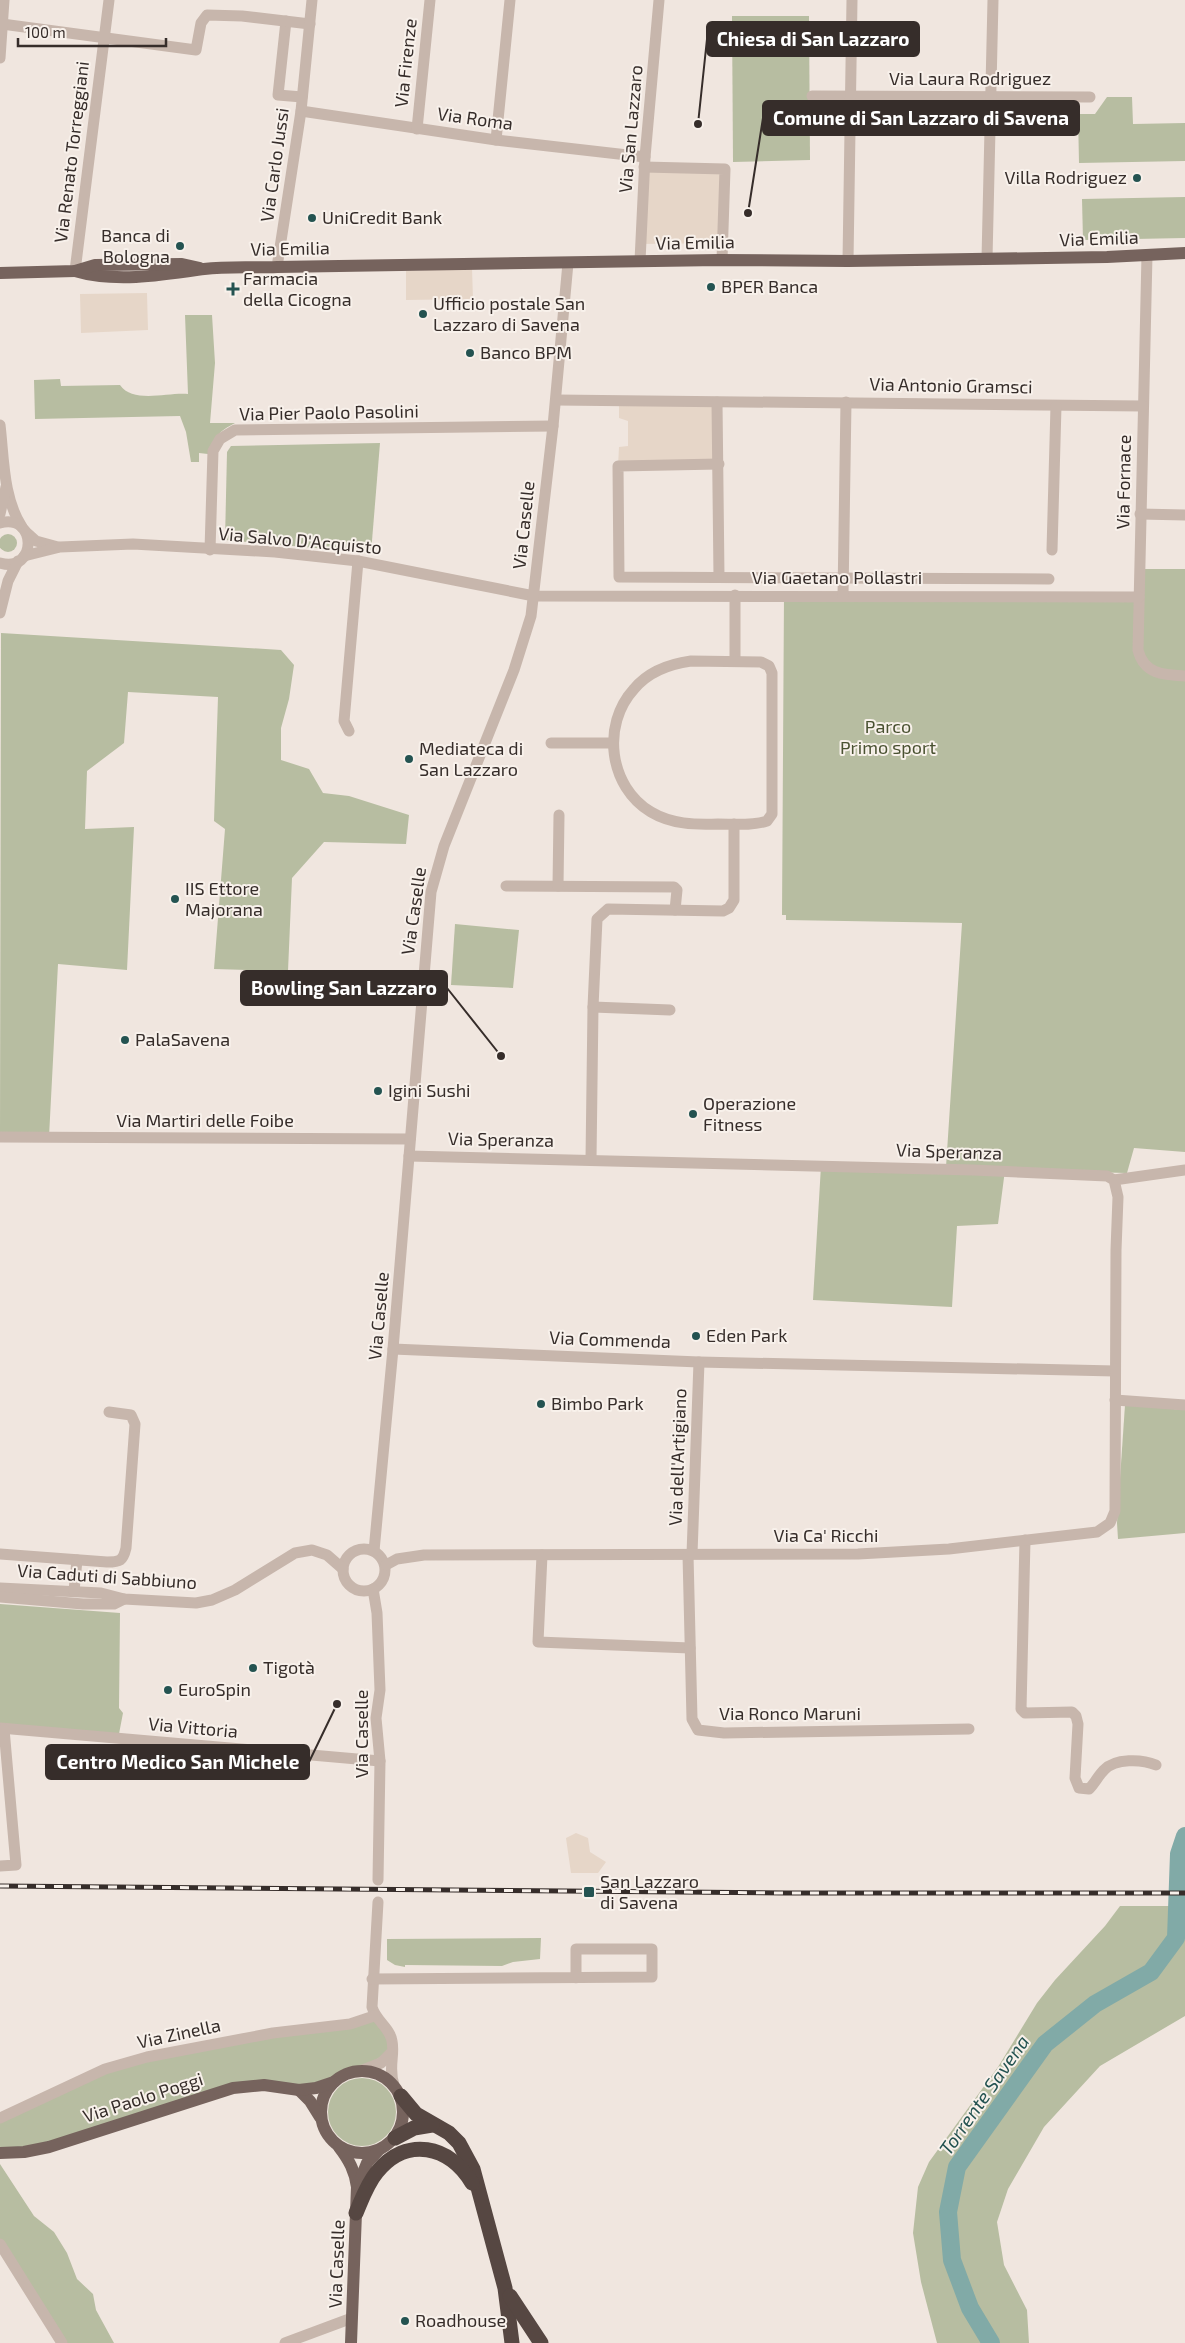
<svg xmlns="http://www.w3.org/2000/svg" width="1185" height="2343" font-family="'Exo 2',sans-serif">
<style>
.green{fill:#b7bda1}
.plaza{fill:#e6d6c8}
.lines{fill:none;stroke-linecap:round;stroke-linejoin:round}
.river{stroke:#81aaa7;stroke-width:18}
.minor{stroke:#c7b6ac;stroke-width:11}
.major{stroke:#76635d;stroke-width:12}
.highway{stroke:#564742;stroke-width:15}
.rail-casing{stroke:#362d2a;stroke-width:5}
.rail{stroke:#f8f1eb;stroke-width:3;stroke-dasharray:9;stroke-linecap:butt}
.poi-dot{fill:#245351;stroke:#f8f1eb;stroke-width:2}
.labels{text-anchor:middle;stroke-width:4;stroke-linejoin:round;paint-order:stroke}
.street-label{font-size:18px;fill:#362d2a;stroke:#f8f1eb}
.poi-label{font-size:18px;fill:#362d2a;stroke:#f8f1eb;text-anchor:start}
.park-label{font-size:18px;fill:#495131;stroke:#f8f1eb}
.water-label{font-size:19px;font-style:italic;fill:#245351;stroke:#f8f1eb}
.leader{fill:none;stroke:#362d2a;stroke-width:2}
.callout-dot{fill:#362d2a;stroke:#f8f1eb;stroke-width:2}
.callout{fill:#362d2a;stroke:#362d2a;stroke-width:2}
.callout-label{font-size:19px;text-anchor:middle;font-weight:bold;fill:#fff}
</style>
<rect width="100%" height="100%" fill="#f0e6df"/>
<g class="green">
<path d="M732 16H809L810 160 733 162Z"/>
<path d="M1107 97H1132L1133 124 1185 123V161L1079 163 1078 114H1095Z"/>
<path d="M1185 197V238L1083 240 1082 199Z"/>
<path d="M185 315H212L215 363 210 423H235C220 431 213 437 208 454L199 453V462H191L186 432 180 416 35 419 34 380 60 379 61 386 120 385C133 404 168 392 188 394Z"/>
<path d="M380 443 371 553 225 540 227 452 231 446Z"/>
<circle cx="8" cy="543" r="9"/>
<path d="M1144 569H1185V1152L1134 1148 1127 1173 1005 1170 998 1224 957 1226 952 1307 813 1300 821 1166 946 1167 962 923 786 920V915H782L784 595 1144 598Z"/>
<path d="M1 633 281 650 294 665 289 699 281 728V760L309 769 323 793 349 796 409 815 406 844 324 842 292 878 288 971 214 969 225 829 214 821 218 697 128 692 124 743 87 771 85 829 134 827 127 970 58 964 49 1137H0Z"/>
<path d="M455 924 519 930 513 988 451 985Z"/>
<path d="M1125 1405 1185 1410V1533L1118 1539 1117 1523Z"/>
<path d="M0 1604 120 1613 119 1708 123 1713 118 1739 0 1725Z"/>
<path d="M1120 1906H1185V2016L1100 2066 1044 2127 1008 2189 997 2222 1004 2265 1027 2310 1029 2343H937L921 2282 913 2233 918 2187 929 2162 998 2067 1037 2003 1055 1980 1105 1926Z"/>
<path d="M541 1938 540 1959 513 1962 502 1966 405 1965V1967L395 1965 387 1960V1939Z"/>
<path d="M374 2016 393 2047 363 2070 352 2071 316 2088 264 2085 126 2123 0 2153V2118L105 2069Z"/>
<circle cx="362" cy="2112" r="34"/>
<path d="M0 2164 34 2216 54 2232 67 2253 77 2279 93 2294 96 2310 114 2343H61L0 2248Z"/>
</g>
<g class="plaza">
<path d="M644 167 725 169 722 243 640 244Z"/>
<path d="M472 268 473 299 406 300V271Z"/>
<path d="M147 293 148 330 81 333 80 294Z"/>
<path d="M619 401 717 402 719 464 618 466 619 447 628 446V421L619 418Z"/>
<path d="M576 1833 588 1838 590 1852 606 1862 598 1873H571L566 1838Z"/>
</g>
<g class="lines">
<path class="river" d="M991 2343 970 2308 952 2260 948 2212 957 2167 1045 2044 1095 2004 1151 1972 1176 1938 1179 1854 1185 1836"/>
<g class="minor">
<path d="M286 21 278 95 302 97"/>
<path d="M2 24 196 50 201 23 207 15 242 16 310 24"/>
<path d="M0 58 4 0"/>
<path d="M812 96 1090 97"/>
<path d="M301 111 496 140 645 157"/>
<path d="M417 129 430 0"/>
<path d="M496 140 510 0"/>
<path d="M644 167 725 169 722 260"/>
<path d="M1147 255 1138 650C1144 674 1163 675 1185 676"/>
<path d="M987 259 993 0"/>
<path d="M640 261 645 157 659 0"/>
<path d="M848 261 852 0"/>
<path d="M277 267 301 111 312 0"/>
<path d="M75 271 109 0"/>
<path d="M556 400 1143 406"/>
<path d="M717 402 719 577"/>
<path d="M0 425C4 458 3 498 22 527"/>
<path d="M719 464 618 466 619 577 1049 579"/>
<path d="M0 514 6 487"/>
<path d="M1140 514 1185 515"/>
<path d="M0 523C38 513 37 574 0 563"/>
<path d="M26 532 36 541 58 547"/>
<path d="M210 550 213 451 220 439 235 430 553 426"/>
<path d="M1052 550 1056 406"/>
<path d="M24 556 60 547 133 544 275 552 358 561 534 596 1139 597"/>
<path d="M735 595V661"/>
<path d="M843 596 846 402"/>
<path d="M0 613 8 581 18 561"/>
<path d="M691 661 761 662 769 666 772 673V814L767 821C752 826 733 824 718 824 695 825 671 824 651 812 609 787 601 725 634 689 648 672 669 664 691 661Z"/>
<path d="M349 731 344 721 358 561"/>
<path d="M551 743H613"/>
<path d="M506 886 674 887 677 890 675 910"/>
<path d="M558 886 559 815"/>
<path d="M593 1007 670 1010"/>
<path d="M0 1137 410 1139"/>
<path d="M591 1160 593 1007 597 919 608 909 723 911 729 908 734 900V824"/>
<path d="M1114 1180 1185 1170"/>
<path d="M393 1349 699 1362 1115 1371"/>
<path d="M1115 1400 1185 1405"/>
<path d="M1025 1540 1021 1709 1025 1713 1072 1712 1076 1716 1078 1724 1075 1778 1079 1788 1089 1789C1095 1783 1098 1776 1104 1770 1115 1758 1142 1759 1156 1765"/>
<circle cx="364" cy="1570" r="21"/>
<path d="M374 1551 393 1349 431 892 444 846 514 670 531 616 553 426 568 263"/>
<path d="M0 1554 107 1562C120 1562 123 1561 126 1548L135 1424 131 1415 109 1412"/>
<path d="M692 1554 699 1362"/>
<path d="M542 1555 538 1642 690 1648"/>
<path d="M688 1555 692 1719 698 1730 724 1733 969 1729"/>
<path d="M386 1565 397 1559 424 1555 858 1554 949 1549 1097 1532 1110 1523 1115 1511 1116 1250 1118 1197 1114 1180 1107 1176 973 1170 409 1156"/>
<path d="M0 1588 101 1593 124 1599 196 1603 212 1600 235 1590 295 1553 312 1550 327 1555 343 1569"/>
<path d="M373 1589 377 1613 380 1690 376 1718 380 1761 378 1880"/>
<path d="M74 1591 77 1560"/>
<path d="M0 1597 83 1604H114L124 1599"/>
<path d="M0 1728 380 1761"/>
<path d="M0 1866 16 1865 4 1729"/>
<path d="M378 1902 372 2007C376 2021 390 2028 392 2041 395 2056 388 2067 394 2085"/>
<path d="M372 1979 652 1977V1949H576V1978"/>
<path d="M363 2070 381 2063 391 2053"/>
<path d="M0 2118 105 2069 147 2057 273 2033 350 2024 374 2016"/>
<path d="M0 2244 62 2343"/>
<path d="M285 2343 352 2318"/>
</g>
<g class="major">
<path d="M75 271C115 283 163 275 204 269 228 266 253 268 277 267L719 260 848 261 1107 257 1185 253"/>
<path d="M0 273 75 271 95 265 182 264 200 268"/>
<circle cx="362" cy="2112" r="41"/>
<path d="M299 2090 310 2101 320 2117"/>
<path d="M339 2147C349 2160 355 2171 357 2187L351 2343"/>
<path d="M0 2153 24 2152 49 2147 233 2088 264 2085 299 2090 316 2088 334 2082"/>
<path d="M358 2185 367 2163 378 2151"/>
</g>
<g class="highway">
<path d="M401 2096 416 2114 449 2133 459 2143 473 2169 505 2288 512 2343"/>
<path d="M395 2138 414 2128 432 2125"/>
<path d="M356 2213C362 2199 367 2184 377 2172 406 2136 450 2145 472 2183"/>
<path d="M510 2296 541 2343"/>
</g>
<g class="rail-casing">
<path id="rail" d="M0 1886 786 1893H1185"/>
</g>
<use href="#rail" class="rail"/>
</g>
<g class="poi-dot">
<circle cx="1137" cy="178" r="5"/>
<circle cx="312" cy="218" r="5"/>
<circle cx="180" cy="246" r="5"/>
<circle cx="711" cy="287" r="5"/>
<path d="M230.5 281.5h5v5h5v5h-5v5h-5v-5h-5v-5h5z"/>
<circle cx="423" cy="314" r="5"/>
<circle cx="470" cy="353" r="5"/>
<circle cx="409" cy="759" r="5"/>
<circle cx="175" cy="899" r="5"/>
<circle cx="125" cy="1040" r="5"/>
<circle cx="378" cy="1091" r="5"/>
<circle cx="693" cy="1114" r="5"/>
<circle cx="696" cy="1336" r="5"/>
<circle cx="541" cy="1404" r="5"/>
<circle cx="253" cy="1668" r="5"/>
<circle cx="168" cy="1690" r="5"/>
<rect x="583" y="1886" width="12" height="12" rx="2.5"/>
<circle cx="405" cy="2321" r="5"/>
</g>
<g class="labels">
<g class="street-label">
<text transform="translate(406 63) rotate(-84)" y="6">Via Firenze</text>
<text x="970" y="85">Via Laura Rodriguez</text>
<text transform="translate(475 119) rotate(8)" y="6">Via Roma</text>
<text transform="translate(631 129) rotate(-85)" y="6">Via San Lazzaro</text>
<text transform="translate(72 152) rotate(-83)" y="6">Via Renato Torreggiani</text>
<text transform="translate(275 165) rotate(-82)" y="6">Via Carlo Jussi</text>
<text transform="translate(1099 239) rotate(-2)" y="6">Via Emilia</text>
<text transform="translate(695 243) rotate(-1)" y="6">Via Emilia</text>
<text transform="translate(290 249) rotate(-1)" y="6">Via Emilia</text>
<text transform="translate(951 386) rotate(1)" y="6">Via Antonio Gramsci</text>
<text transform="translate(329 413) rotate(-1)" y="6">Via Pier Paolo Pasolini</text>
<text transform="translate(1124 482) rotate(-89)" y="6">Via Fornace</text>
<text transform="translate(524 525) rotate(-84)" y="6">Via Caselle</text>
<text transform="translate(300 541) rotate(5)" y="6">Via Salvo D'Acquisto</text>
<text x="837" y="584">Via Gaetano Pollastri</text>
<text transform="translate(414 911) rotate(-82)" y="6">Via Caselle</text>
<text x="205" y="1127">Via Martiri delle Foibe</text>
<text transform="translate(501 1140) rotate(1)" y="6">Via Speranza</text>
<text transform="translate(949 1152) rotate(2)" y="6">Via Speranza</text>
<text transform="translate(379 1316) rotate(-85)" y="6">Via Caselle</text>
<text transform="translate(610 1340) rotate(2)" y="6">Via Commenda</text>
<text transform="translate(678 1457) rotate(-88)" y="6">Via dell'Artigiano</text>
<text x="826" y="1542">Via Ca' Ricchi</text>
<text transform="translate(107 1577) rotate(4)" y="6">Via Caduti di Sabbiuno</text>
<text x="790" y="1720">Via Ronco Maruni</text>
<text transform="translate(193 1728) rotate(5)" y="6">Via Vittoria</text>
<text transform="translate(362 1734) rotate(-90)" y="6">Via Caselle</text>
<text transform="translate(179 2034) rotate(-12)" y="6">Via Zinella</text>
<text transform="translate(143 2098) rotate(-18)" y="6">Via Paolo Poggi</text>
<text transform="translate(337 2264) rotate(-88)" y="6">Via Caselle</text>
</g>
<g class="poi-label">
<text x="1127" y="184" text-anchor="end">Villa Rodriguez</text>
<text x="322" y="224">UniCredit Bank</text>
<text x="170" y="242" text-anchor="end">Banca di<tspan x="170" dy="21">Bologna</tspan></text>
<text x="243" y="285">Farmacia<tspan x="243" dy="21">della Cicogna</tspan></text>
<text x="721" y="293">BPER Banca</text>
<text x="433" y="310">Ufficio postale San<tspan x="433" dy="21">Lazzaro di Savena</tspan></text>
<text x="480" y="359">Banco BPM</text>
<text x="419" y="755">Mediateca di<tspan x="419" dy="21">San Lazzaro</tspan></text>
<text x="185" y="895">IIS Ettore<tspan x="185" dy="21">Majorana</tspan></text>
<text x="135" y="1046">PalaSavena</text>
<text x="388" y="1097">Igini Sushi</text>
<text x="703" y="1110">Operazione<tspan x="703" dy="21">Fitness</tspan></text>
<text x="706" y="1342">Eden Park</text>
<text x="551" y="1410">Bimbo Park</text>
<text x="263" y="1674">Tigotà</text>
<text x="178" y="1696">EuroSpin</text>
<text x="600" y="1888">San Lazzaro<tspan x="600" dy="21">di Savena</tspan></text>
<text x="415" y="2327">Roadhouse</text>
</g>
<g class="park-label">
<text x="888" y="733">Parco<tspan x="888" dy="21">Primo sport</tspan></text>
</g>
<g class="water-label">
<text transform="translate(984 2095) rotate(-55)" y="7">Torrente Savena</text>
</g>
</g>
<path class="leader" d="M698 124L707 39M748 213L763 118M501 1056L447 988M337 1704L309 1762"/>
<g class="callout-dot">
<circle cx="698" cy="124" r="5"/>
<circle cx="748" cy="213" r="5"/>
<circle cx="501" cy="1056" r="5"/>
<circle cx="337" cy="1704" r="5"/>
</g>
<g class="callout">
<rect x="707" y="22" width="212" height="34" rx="5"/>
<rect x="763" y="101" width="316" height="34" rx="5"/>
<rect x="241" y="971" width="206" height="34" rx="5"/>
<rect x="46" y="1745" width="263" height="34" rx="5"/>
</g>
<g class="callout-label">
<text x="813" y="46">Chiesa di San Lazzaro</text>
<text x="921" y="125">Comune di San Lazzaro di Savena</text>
<text x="344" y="995">Bowling San Lazzaro</text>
<text x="178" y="1769">Centro Medico San Michele</text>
</g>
<path d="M18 38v8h148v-8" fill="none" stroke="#362d2a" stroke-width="2.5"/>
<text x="25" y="38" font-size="15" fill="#362d2a" stroke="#f8f1eb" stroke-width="4" paint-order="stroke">100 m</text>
</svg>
